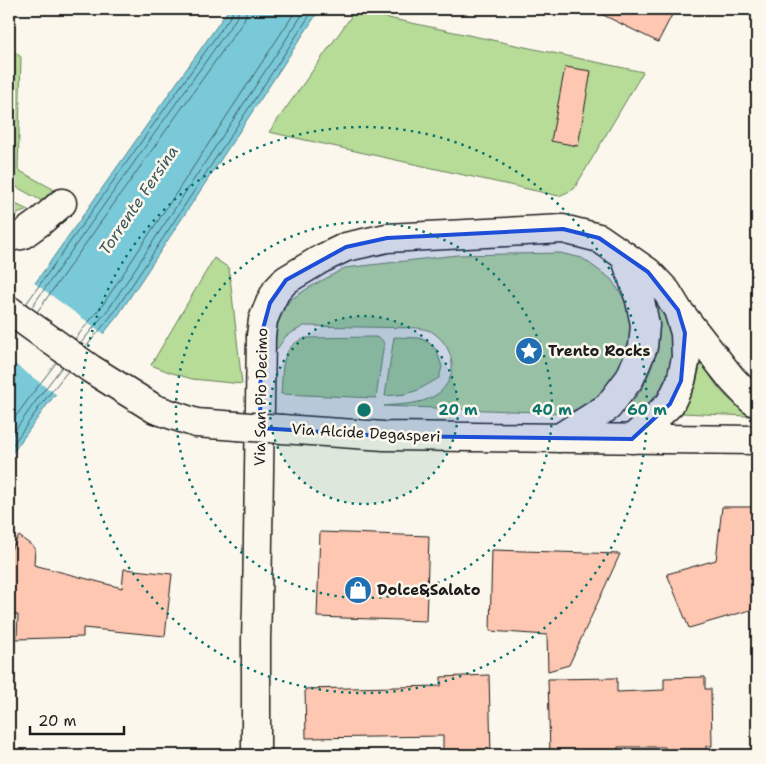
<svg xmlns="http://www.w3.org/2000/svg" width="766" height="764" font-family="'Shantell Sans',sans-serif">
<style>
.green{fill:#b6dc98;stroke:#697c5a}
.water{fill:#7ac9d8;stroke:#54848d}
.pier{fill:#fbf7ec}
.lines{fill:none;stroke-linecap:round;stroke-linejoin:round}
.shore{stroke:#426167;stroke-width:1}
.building{fill:#fec7b1;stroke:#1c1c1c}
.minor-casing{stroke:#1c1c1c;stroke-width:31}
.minor{stroke:#fbf7ec;stroke-width:28}
.minor-bridge-casing{stroke:#1c1c1c;stroke-width:31;stroke-linecap:butt}
.minor-bridge{stroke:#fbf7ec;stroke-width:28}
.marked{fill:#1d4ed8;fill-opacity:0.2;stroke:#1d4ed8;stroke-width:4;stroke-linejoin:round}
.ring{fill:none;stroke:#0f766e;stroke-width:2.5;stroke-dasharray:2.5 5}
.labels{text-anchor:middle;stroke-width:5;stroke-linejoin:round;paint-order:stroke}
.poi-label{font-size:15px;font-weight:bold;fill:#1c1c1c;stroke:#fbf7ec;text-anchor:start}
.street-label{font-size:15px;fill:#1c1c1c;stroke:#fbf7ec}
.water-label{font-size:16px;font-style:italic;fill:#3d595e;stroke:#fbf7ec}
.centre{fill:#0f766e;stroke:#fbf7ec;stroke-width:2.5}
.ring-label{font-size:15px;text-anchor:middle;font-weight:bold;fill:#0f766e;stroke:#fbf7ec;stroke-width:5;stroke-linejoin:round;paint-order:stroke}
</style>
<rect width="100%" height="100%" fill="#fbf7ec"/>
<filter id="ink" filterUnits="userSpaceOnUse"><feTurbulence type="fractalNoise" baseFrequency=".02" numOctaves="2"/><feDisplacementMap in="SourceGraphic" scale="10" xChannelSelector="R" yChannelSelector="G"/><feConvolveMatrix kernelMatrix="1 2 1 2 8 2 1 2 1" color-interpolation-filters="sRGB"/></filter>
<g filter="url(#ink)">
<g class="green">
<path d="M355 11 643 72 574 189 559 196 269 132Z"/>
<path d="M9 47 21 57 18 170 53 189 42 201 9 183Z"/>
<path d="M9 201 28 210 9 217Z"/>
<path d="M560 253 582 258 611 279 624 298 632 328 626 354 615 378 595 398 578 409 562 413 384 406C400 404 421 405 436 395 459 379 456 350 435 334 431 330 423 329 417 328L304 326 286 336 275 352 276 336 279 316 290 300 310 287 345 268 457 255Z"/>
<path d="M214 258 229 268 242 384 192 379 169 372 151 365Z"/>
<path d="M658 297 670 316 675 352 668 378 662 388 644 408 637 412 626 410V407L632 403 643 387 651 369 655 356 658 333V319L654 299Z"/>
<path d="M375 337 381 339 384 343 376 398 281 394C283 377 280 355 294 344 297 341 302 340 305 338Z"/>
<path d="M394 337 419 338 428 342 436 349 442 367 439 378 418 390 406 394 385 396Z"/>
<path d="M704 364C712 382 729 404 748 411V416L682 413 696 384 700 365Z"/>
</g>
<path class="water" d="M229 9H320L119 314 47 405 9 458V320Z"/>
<path class="pier" d="M33 282 104 334 84 362 57 395 9 360V316Z"/>
<g class="lines">
<g class="shore">
<path d="M26 304 232 14 233 9"/>
<path d="M31 308 237 17 239 9"/>
<path d="M37 312 243 22 246 15V9"/>
<path d="M75 339 104 303 297 9"/>
<path d="M81 343 110 307 306 9"/>
<path d="M86 347 115 311 314 9"/>
<path d="M9 426 32 394 56 363"/>
<path d="M9 439 38 398 62 367"/>
<path d="M9 450 43 402 68 371"/>
</g>
</g>
<g class="building">
<path d="M591 9H675L658 42Z"/>
<path d="M565 67 591 71 578 146 551 141Z"/>
<path d="M722 507H757V608L689 628 667 574 716 560Z"/>
<path d="M320 532 429 536 426 621 317 617Z"/>
<path d="M19 536 35 548 34 565 122 588 124 569 172 574 165 636 83 628V637L17 639 18 615 9 614V553Z"/>
<path d="M492 550 620 554 569 665 548 671 547 635 490 631Z"/>
<path d="M489 675 491 755H443V736L306 738 305 689 441 686V677Z"/>
<path d="M705 677V689H711L712 746H706V755H665V747H618V755H550L548 679 617 678V692L664 690V678Z"/>
</g>
<g class="lines">
<g class="minor-casing">
<g id="minor">
<path d="M9 237 22 235 40 222 62 203"/>
<path d="M9 310 91 369 155 409 196 423 237 426"/>
<path d="M682 315 732 379 751 399 757 403"/>
<path d="M282 429 384 436 757 440"/>
<path d="M559 438 608 407 630 378 643 347 645 325 640 300 625 256"/>
<path d="M256 755V638L257 606 261 336 263 320 270 303 276 291 286 280 321 259 346 247 387 238 563 229 599 238 648 272 667 292 678 310 685 333 686 358 681 381 670 404 632 439"/>
</g>
</g>
<use href="#minor" class="minor"/>
<g class="minor-bridge-casing">
<path id="minor-bridge" d="M237 426 282 429"/>
</g>
<use href="#minor-bridge" class="minor-bridge"/>
</g>
</g>
<path class="marked" d="M563 229 599 238 648 272 678 310 685 333 681 381 670 404 632 439 384 436 260 428 261 336 270 303 286 280 346 247 387 238Z"/>
<circle cx="364" cy="410" r="94" fill="#0f766e" fill-opacity=".12"/>
<g class="ring">
<circle cx="364" cy="410" r="94"/>
<circle cx="364" cy="410" r="188"/>
<circle cx="364" cy="410" r="283"/>
</g>
<defs>
<g id="sight-disc" transform="scale(1.4375)"><circle r="9.5" fill="#1f6fb2" stroke="#fbf7ec"/><path d="M0-6L1.8-2.2L6-1.7L2.9 1.2L3.7 5.4L0 3.3L-3.7 5.4L-2.9 1.2L-6-1.7L-1.8-2.2Z" fill="#fff"/></g>
<g id="shop-disc" transform="scale(1.4375)"><circle r="9.5" fill="#1f6fb2" stroke="#fbf7ec"/><path d="M-5-2.5h2.3a2.7 3.5 0 0 1 5.4 0H5L5.5 6h-11ZM-1.5-2.5h3a1.5 2.3 0 0 0-3 0Z" fill="#fff"/></g>
</defs>
<g fill-rule="evenodd">
<use href="#sight-disc" x="529" y="351"/>
<use href="#shop-disc" x="358" y="590"/>
</g>
<g class="labels">
<g class="poi-label">
<text x="548" y="356">Trento Rocks</text>
<text x="377" y="595">Dolce&amp;Salato</text>
</g>
<g class="street-label">
<text transform="translate(261 397) rotate(-89)" y="5">Via San Pio Decimo</text>
<text transform="translate(366 433) rotate(3)" y="5">Via Alcide Degasperi</text>
</g>
<g class="water-label">
<text transform="translate(138 200) rotate(-56)" y="6">Torrente Fersina</text>
</g>
</g>
<circle cx="364" cy="410" r="8" class="centre"/>
<g class="ring-label">
<text x="458" y="415">20 m</text>
<text x="552" y="415">40 m</text>
<text x="647" y="415">60 m</text>
</g>
<rect width="766" height="764" fill="none" stroke="#fbf7ec" stroke-width="30"/>
<rect x="15" y="15" width="736" height="734" fill="none" stroke="#1c1c1c" stroke-width="2" filter="url(#ink)"/>
<path d="M30 726v8h94v-8" fill="none" stroke="#1c1c1c" stroke-width="2.5"/>
<text x="38" y="726" font-size="15" fill="#1c1c1c" stroke="#fbf7ec" stroke-width="4" paint-order="stroke">20 m</text>
</svg>
